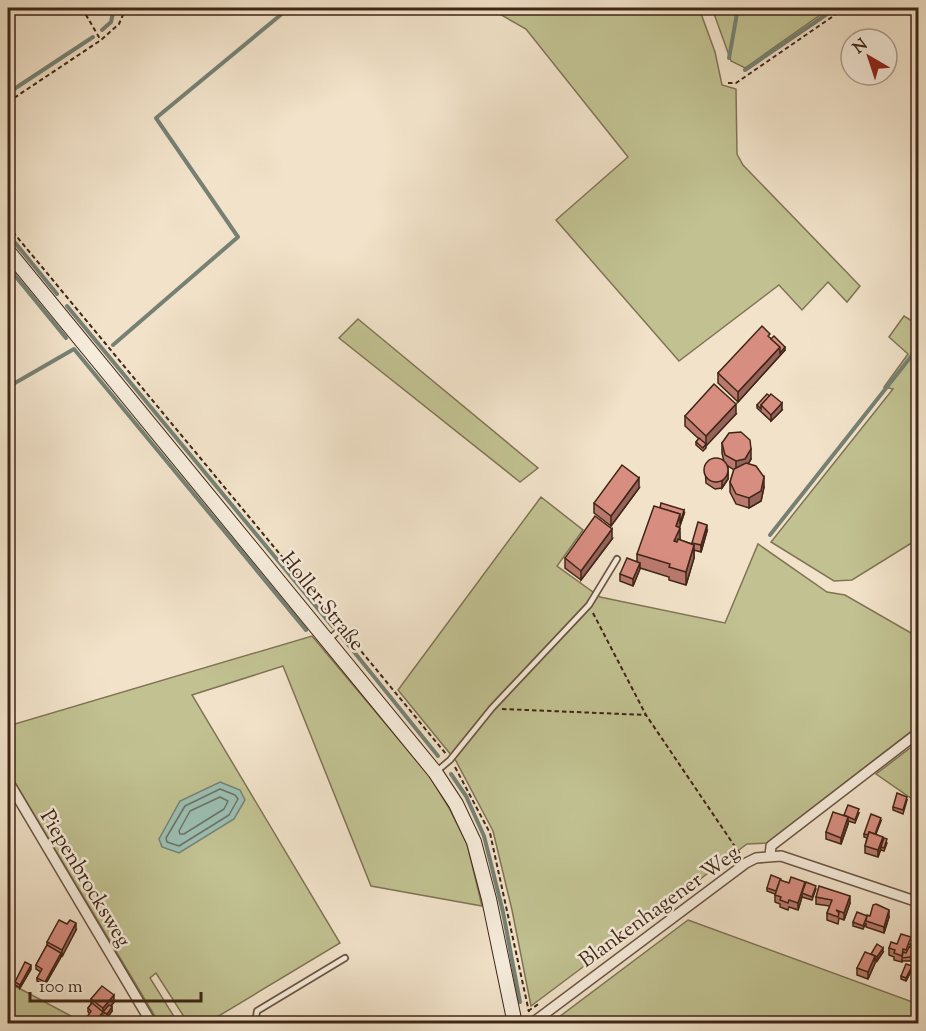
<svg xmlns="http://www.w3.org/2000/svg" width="926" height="1031" font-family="'Sorts Mill Goudy',serif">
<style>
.green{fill:#c1c191;stroke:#807454;stroke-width:1.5}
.water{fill:#9bbeb2;stroke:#768174;stroke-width:1.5}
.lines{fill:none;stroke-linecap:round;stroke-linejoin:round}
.shore{stroke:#6d7264;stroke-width:1.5}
.stream{stroke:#768174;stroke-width:4}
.lane-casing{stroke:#6c5543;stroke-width:8}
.street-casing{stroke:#6c5543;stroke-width:12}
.secondary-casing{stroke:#3f2616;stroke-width:16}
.path{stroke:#3f2616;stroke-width:2;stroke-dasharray:4.5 3;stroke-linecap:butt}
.lane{stroke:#f6ecdc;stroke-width:4.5}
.street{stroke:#f6ecdc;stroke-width:9}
.secondary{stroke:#f6ecdc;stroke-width:14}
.wall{fill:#b9796e;stroke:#3f2616;stroke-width:1.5}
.shaded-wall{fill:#96635a;stroke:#3f2616;stroke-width:1.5}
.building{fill:#d78d80;stroke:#3f2616;stroke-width:1.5}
.labels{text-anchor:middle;stroke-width:5;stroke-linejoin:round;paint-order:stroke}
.street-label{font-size:21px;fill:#3f2616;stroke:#f6ecdc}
</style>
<rect width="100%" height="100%" fill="#f1e2c9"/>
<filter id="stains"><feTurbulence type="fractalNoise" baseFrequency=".00333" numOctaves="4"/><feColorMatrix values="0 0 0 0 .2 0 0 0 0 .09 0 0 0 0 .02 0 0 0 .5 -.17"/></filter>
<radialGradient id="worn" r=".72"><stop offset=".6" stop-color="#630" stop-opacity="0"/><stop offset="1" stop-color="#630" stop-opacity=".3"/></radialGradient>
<g class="green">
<path d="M489 8H699L715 52 722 85 736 89 737 154 743 165 860 286 847 302 828 282 802 310 779 285 679 361 556 220 628 157 526 29Z"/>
<path d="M712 8H830L745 68 731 61Z"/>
<path d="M904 316 918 325V539L852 580 834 581 771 542 893 389 884 387 908 354 889 337Z"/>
<path d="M358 319 538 468 520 482 339 338Z"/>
<path d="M541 497 583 530 557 566 600 597 725 623 758 544 827 592 845 595 918 637V726L767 843 747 844 531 1006 512 910 493 831 456 761 398 690Z"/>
<path d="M312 636 431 778 449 808 467 844 482 906 371 886 283 666 192 695 340 943 207 1023H188L156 973 150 978 178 1023H159L8 771V726Z"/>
<path d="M918 742V803L876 774Z"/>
<path d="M688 920 918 1004V1023H551Z"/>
<path d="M13 985 73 1017 70 1023H8V995Z"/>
</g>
<path class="water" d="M220 782 240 790 245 800 234 819 179 853 162 847 159 839 180 801Z"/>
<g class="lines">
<g class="shore">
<path d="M220 789 235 795 238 799 229 815 179 846 167 842 166 838 185 806Z"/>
<path d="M220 797 228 801 224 809 184 834H180L179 831 190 811Z"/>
</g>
<g class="stream">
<path d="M102 30 111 22 114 8"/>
<path d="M729 58 738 8"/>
<path d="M745 70 836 8"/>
<path d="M8 93 93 37"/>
<path d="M8 234 57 294"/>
<path d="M8 267 66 338"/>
<path d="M67 306 333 627"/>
<path d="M113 345 238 237 156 118 289 8"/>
<path d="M8 387 74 349 306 630"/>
<path d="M770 535 913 354"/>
<path d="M342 637 438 756"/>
<path d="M451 774 466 796 484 836 503 912 520 1002"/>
<path d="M8 991 11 985"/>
</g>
<g class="lane-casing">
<g id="lane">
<path d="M328 640 342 628"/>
<path d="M437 771 450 760 492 708 589 605 617 559"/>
<path d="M255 1024 257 1011 345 958"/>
</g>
</g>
<g class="street-casing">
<g id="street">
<path d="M8 781 152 1024"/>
<path d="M770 856 771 846 918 733"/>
<path d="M531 1024 746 863 756 858 781 856 918 902"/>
</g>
</g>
<g class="secondary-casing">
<path id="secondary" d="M8 251 435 772 456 804 474 842 489 899 515 1024"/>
</g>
<g class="path">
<path d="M82 8 100 39"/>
<path d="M728 83H736L845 8"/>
<path d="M8 102 101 40 119 24 126 8"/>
<path d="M8 226 337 623"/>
<path d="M593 613 646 715 740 854"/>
<path d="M347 634 446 754"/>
<path d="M502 709 646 715"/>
<path d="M455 767 490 833 529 1012"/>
<path d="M528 1011 540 1003"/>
</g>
<use href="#lane" class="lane"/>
<use href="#street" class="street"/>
<use href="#secondary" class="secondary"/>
</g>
<g class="wall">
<path d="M770 338 785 350 738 402 718 383V373Z"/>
<path d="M757 405 782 410 771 421 757 408Z"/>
<path d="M736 414 706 445V448L703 451 696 445V442L699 439 685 426V416Z"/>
<path d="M722 443 751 459 748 464 764 487 761 501 749 508 736 504 730 492V482L734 470 728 466V479L722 488 715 489 706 483 705 466 724 462 722 453Z"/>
<path d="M639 488 611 526 594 513V503Z"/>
<path d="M684 514 679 528 680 540 692 544V543L707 531 701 552 694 550V558L686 585 669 580V577L640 568 633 586 620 581V574L637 562V554Z"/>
<path d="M612 539 581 580 565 568V558Z"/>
<path d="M907 800 903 814 893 810V807Z"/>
<path d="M859 813 855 823 848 821V824L841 844 826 839V832L844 815Z"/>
<path d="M881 821 876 834 887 843 884 851 881 850V849L878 857 865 853V846L867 838 864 837V834Z"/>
<path d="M781 881 789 883 805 885 816 889 812 900 802 897 798 910 789 907 788 910 780 907V904L775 902V894L767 891V888Z"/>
<path d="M816 897 850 903 844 920 839 918 838 924 827 920V913L830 906 816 904Z"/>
<path d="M870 916 889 917 884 933 866 927V923L863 929 853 926V922Z"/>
<path d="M76 930 45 985 37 981V978L41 972 36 969V965L47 945V942Z"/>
<path d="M897 944H911L910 947 914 952 910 961H902V959V962L894 960V957L889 955V948Z"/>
<path d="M883 952 877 961 875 959V963L868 979 857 975V968L871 955V954Z"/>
<path d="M31 969 20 988 15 985V982Z"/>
<path d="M912 969 906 981 901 979V976Z"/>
<path d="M91 999 114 1002 111 1006 112 1011 107 1018 103 1015 101 1018V1022L88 1012V1008L91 1004Z"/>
</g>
<g class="shaded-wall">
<path d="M780 347H785V350L738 402V392Z"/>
<path d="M782 403V410L771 421V415Z"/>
<path d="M736 404V414L706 446V436Z"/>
<path d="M751 449V459L745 469 736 471V461Z"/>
<path d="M728 473V479L722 488V481Z"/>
<path d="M764 477V487L761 501 749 508V498Z"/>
<path d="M639 478V488L611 526V516Z"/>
<path d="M684 510V514L677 535 680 528V541L674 554 676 526 680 514Z"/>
<path d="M707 525V531L701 552V545Z"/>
<path d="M612 529V539L581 580V571Z"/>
<path d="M694 545V558L686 585V572Z"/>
<path d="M640 563V569L633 586V579Z"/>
<path d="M848 817V824L841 844V838Z"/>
<path d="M883 837V843L881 847 878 857V850Z"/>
<path d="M805 882V888L802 893V897L798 910V903Z"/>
<path d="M850 896V903L844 920V913Z"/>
<path d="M889 910V917L884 933V927Z"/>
<path d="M76 923V930L62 957V950Z"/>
<path d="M883 948V952L877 961V957Z"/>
<path d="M61 953V957L45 985V982Z"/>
<path d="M875 956V963L868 979V972Z"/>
<path d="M31 965V969L20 988V985Z"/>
<path d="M912 966V969L906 981V978Z"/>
<path d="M114 995V1002L105 1013 103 1012V1008Z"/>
<path d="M112 1007V1011L107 1018V1014Z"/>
</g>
<g class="building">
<path d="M762 326 770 334 768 336 780 347 738 392 718 373Z"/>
<path d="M774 336 785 347 780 353V347L771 339Z"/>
<path d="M714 384 736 404 706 436 685 416Z"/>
<path d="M767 394 770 396 761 405V409L757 405Z"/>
<path d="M771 394 782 403 771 415 761 405Z"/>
<path d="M741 432 750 440 751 449 745 459 736 461 725 455 722 443 729 433Z"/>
<path d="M699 438 706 444 703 448 696 442Z"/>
<circle cx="716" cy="470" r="12"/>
<path d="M746 463 756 466 764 477 761 491 749 498 736 494 730 482 734 469Z"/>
<path d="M622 465 639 478 611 516 594 503Z"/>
<path d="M661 503 684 510 680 524V514L660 508Z"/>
<path d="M654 506 680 514 676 526 680 528 674 541 677 542 678 539 694 545 686 572 669 567 670 564 637 554Z"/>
<path d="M595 516 612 529 581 571 565 558Z"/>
<path d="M698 522 707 525 701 545 692 543Z"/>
<path d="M627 558 640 563 633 579 620 574Z"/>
<path d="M897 793 907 797 903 810 893 807Z"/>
<path d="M848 805 859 809 855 820 844 815Z"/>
<path d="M833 812 848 817 841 838 826 832Z"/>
<path d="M871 814 881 818 875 834 869 832 868 835 864 834Z"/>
<path d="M869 832 883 837 878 850 865 846Z"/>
<path d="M884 838 887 839 884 848 881 847Z"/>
<path d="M771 875 781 879V880H780L776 891 767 888Z"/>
<path d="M791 877 805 882 798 903 789 900 788 903 780 900 781 897 775 895 780 880 789 883Z"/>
<path d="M806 882 816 886 812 897 802 893Z"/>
<path d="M819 886 850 896 844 913 836 910 839 913 838 917 827 913 832 900 816 897Z"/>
<path d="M876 904 889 910 884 927 866 921 867 915 870 916 873 905Z"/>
<path d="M857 912 867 916 863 926 853 922Z"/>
<path d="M59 920 67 924 70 920 76 923 62 950 47 942Z"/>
<path d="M901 934 911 937 906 950 903 949 902 956 894 953 895 950 889 948 891 942 897 944Z"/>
<path d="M877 944 883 948 877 957 871 954Z"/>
<path d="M47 945 61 953 45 982 37 978 42 969 36 965Z"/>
<path d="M909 947 914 949 910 957 902 958 903 952 906 953Z"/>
<path d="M865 952 875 956 868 972 857 968Z"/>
<path d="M25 962 31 965 20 985 15 982Z"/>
<path d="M906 964 912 966 906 978 901 976Z"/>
<path d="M102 986 114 995 103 1008 91 999Z"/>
<path d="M92 1003 103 1012 99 1017 101 1018 97 1023H83L91 1011 88 1008Z"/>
<path d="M109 1005 112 1007 107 1014 103 1012Z"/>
</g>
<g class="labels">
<g class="street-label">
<text transform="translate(323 601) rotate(51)" y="7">Holler Straße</text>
<text transform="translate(86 878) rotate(59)" y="7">Piepenbrocksweg</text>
<text transform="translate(659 906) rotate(-36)" y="7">Blankenhagener Weg</text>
</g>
</g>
<rect width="926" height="1031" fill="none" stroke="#f1e2c9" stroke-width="30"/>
<rect x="9" y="9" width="908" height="1013" fill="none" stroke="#3f2616" stroke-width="3"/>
<rect x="15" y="15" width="896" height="1001" fill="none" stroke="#3f2616" stroke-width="1.5"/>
<g transform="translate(869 57) rotate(321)"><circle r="28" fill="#f6ecdc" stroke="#ad9d8d" stroke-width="1.5"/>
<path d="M0-4.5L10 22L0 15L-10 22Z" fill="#8f2418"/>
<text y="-9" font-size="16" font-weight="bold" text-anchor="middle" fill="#3f2616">N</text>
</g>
<path d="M30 992v9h171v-9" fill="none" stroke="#3f2616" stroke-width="3"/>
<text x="39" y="992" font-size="18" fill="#3f2616" stroke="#f6ecdc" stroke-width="4.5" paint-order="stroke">100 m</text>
<rect width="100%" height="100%" filter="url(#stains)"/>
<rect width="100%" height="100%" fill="url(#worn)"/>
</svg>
